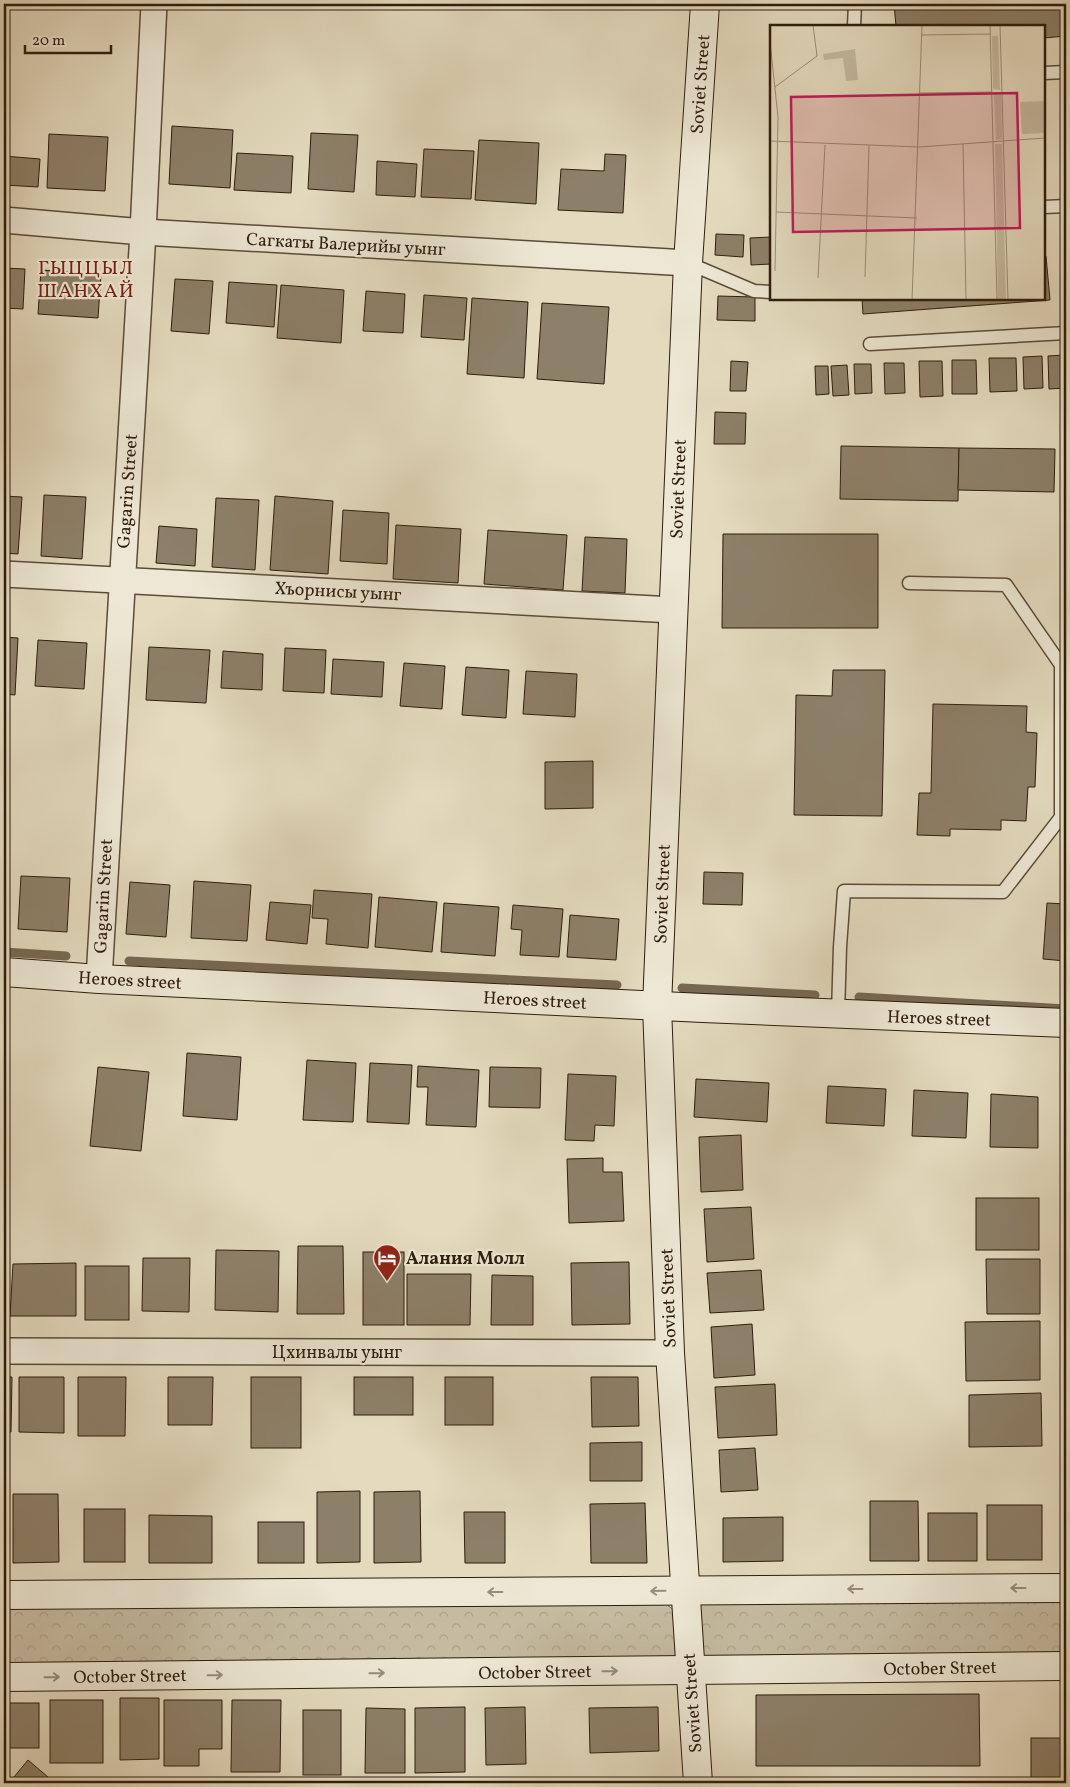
<svg xmlns="http://www.w3.org/2000/svg" width="1070" height="1787" font-family="Vollkorn,serif">
<style>
.park{fill:url(#park-crowns);stroke:#7a6c56}
.lines{fill:none;stroke-linecap:round;stroke-linejoin:round}
.stream{stroke:#766853;stroke-width:9}
.building{fill:#8d8069;stroke:#2e1d0c}
.lane-casing{stroke:#5c4c39;stroke-width:15}
.street-casing{stroke:#5c4c39;stroke-width:28}
.secondary-casing{stroke:#2e1d0c;stroke-width:30}
.lane{stroke:#ede8d5;stroke-width:12}
.street{stroke:#ede8d5;stroke-width:25}
.secondary{stroke:#ede8d5;stroke-width:28}
.oneway{stroke:#978d7b}
.labels{text-anchor:middle;stroke-width:4.5;stroke-linejoin:round;paint-order:stroke}
.street-label{font-size:18px;fill:#2e1d0c;stroke:#ede8d5}
.poi-label{font-size:18px;font-weight:bold;fill:#2e1d0c;stroke:#ede8d5;text-anchor:start}
.quarter-label{font-size:20px;letter-spacing:1px;fill:#7a1f14;stroke:#ede8d5}
.inset-road{fill:none;stroke:#9b8f77;stroke-width:1}
.view{fill:#c2185b;fill-opacity:0.15;stroke:#c2185b;stroke-width:2.5}
.inset-edge{fill:none;stroke:#2e1d0c;stroke-width:2.5}
</style>
<defs>
<pattern id="park-crowns" width="20" height="18" patternUnits="userSpaceOnUse" patternTransform="scale(1.25)"><rect width="20" height="18" fill="#c5bba1"/><path d="M2 6a3 3 0 1 1 6 0M12 15a3 3 0 1 1 6 0" fill="none" stroke="#aaa089"/></pattern>
</defs>
<rect width="100%" height="100%" fill="#e4dbbf"/>
<filter id="stains"><feTurbulence type="fractalNoise" baseFrequency=".004" numOctaves="4"/><feColorMatrix values="0 0 0 0 .2 0 0 0 0 .09 0 0 0 0 .02 0 0 0 .5 -.17"/></filter>
<radialGradient id="worn" r=".72"><stop offset=".6" stop-color="#630" stop-opacity="0"/><stop offset="1" stop-color="#630" stop-opacity=".3"/></radialGradient>
<g class="park">
<path d="M1065 1600 1066 1602V1656L707 1660 699 1655 696 1610 703 1602Z"/>
<path d="M666 1604 675 1611 678 1655 671 1661 4 1667V1607Z"/>
</g>
<g class="lines">
<g class="stream">
<path d="M4 952 66 956"/>
<path d="M129 961 617 985"/>
<path d="M682 988 815 995"/>
<path d="M859 997 1066 1009"/>
</g>
</g>
<g class="building">
<path d="M894 4H1066V36L1044 38V26H896Z"/>
<path d="M172 126 233 130 230 188 169 184Z"/>
<path d="M311 133 358 135 354 192 308 189Z"/>
<path d="M49 134 108 137 105 191 47 188Z"/>
<path d="M479 140 539 143 536 204 475 200Z"/>
<path d="M424 149 474 151 471 199 421 197Z"/>
<path d="M237 153 293 156 291 193 234 190Z"/>
<path d="M605 154 626 155 623 213 558 210 561 169 604 171Z"/>
<path d="M4 156 40 159 38 187 4 185Z"/>
<path d="M377 161 417 164 415 197 376 195Z"/>
<path d="M716 234 744 235 743 257 715 255Z"/>
<path d="M771 237V264L751 265 750 238Z"/>
<path d="M1044 256H1046L1050 300 863 314 862 299H1044Z"/>
<path d="M4 268 25 269 23 309 4 308Z"/>
<path d="M41 270 101 274 98 318 38 314Z"/>
<path d="M175 279 213 281 209 334 171 331Z"/>
<path d="M229 282 277 285 274 327 226 323Z"/>
<path d="M281 285 344 290 341 343 277 338Z"/>
<path d="M366 291 405 294 403 333 363 331Z"/>
<path d="M424 295 467 298 464 340 421 337Z"/>
<path d="M718 296 755 297V321L717 320Z"/>
<path d="M472 298 528 302 524 378 467 374Z"/>
<path d="M542 303 609 307 604 384 537 379Z"/>
<path d="M1065 355 1066 388 1049 389 1048 356Z"/>
<path d="M1042 356 1043 388 1024 389 1023 357Z"/>
<path d="M989 358H1016L1017 391 990 392Z"/>
<path d="M952 360H976L977 394H952Z"/>
<path d="M731 361 748 362 746 391H730Z"/>
<path d="M919 361H942L943 396 920 397Z"/>
<path d="M884 363H904L905 393 885 394Z"/>
<path d="M854 364H871L872 393 855 394Z"/>
<path d="M847 365 849 395 833 396 831 366Z"/>
<path d="M815 366H828L829 394 816 395Z"/>
<path d="M715 412 746 413 745 444H714Z"/>
<path d="M841 446 959 448 958 501 840 499Z"/>
<path d="M959 448 1055 449 1054 492 958 490Z"/>
<path d="M44 495 86 497 82 559 41 556Z"/>
<path d="M4 496 22 497 18 554 4 553Z"/>
<path d="M275 496 333 501 328 574 270 570Z"/>
<path d="M216 498 259 500 255 570 212 567Z"/>
<path d="M343 510 389 513 387 564 340 561Z"/>
<path d="M396 525 461 529 458 583 393 579Z"/>
<path d="M159 526 197 529 195 566 156 563Z"/>
<path d="M488 530 567 535 563 590 484 584Z"/>
<path d="M723 534H878V628H722Z"/>
<path d="M585 537 627 539 625 593 582 591Z"/>
<path d="M4 637 18 638 15 695 4 694Z"/>
<path d="M38 640 87 643 84 689 35 686Z"/>
<path d="M149 647 210 650 206 703 146 700Z"/>
<path d="M285 648 326 650 324 693 283 691Z"/>
<path d="M223 651 263 654 262 690 221 688Z"/>
<path d="M333 659 384 662 382 697 331 694Z"/>
<path d="M404 663 445 666 442 709 400 706Z"/>
<path d="M466 667 509 670 506 718 462 715Z"/>
<path d="M833 670H885L882 816 794 815 796 695 832 696Z"/>
<path d="M526 671 577 674 575 717 523 714Z"/>
<path d="M933 704 1027 706 1026 732 1037 733 1035 787H1028L1026 821 1001 820V830L950 829V836L917 835 919 793H931Z"/>
<path d="M593 761V808L545 809V762Z"/>
<path d="M704 872 743 873 742 905 703 904Z"/>
<path d="M21 876 70 878 67 932 18 929Z"/>
<path d="M194 881 251 885 247 941 191 938Z"/>
<path d="M130 882 170 885 166 937 126 934Z"/>
<path d="M314 890 372 894 368 948 326 944 328 919 312 918Z"/>
<path d="M379 897 437 902 432 952 375 947Z"/>
<path d="M270 902 311 905 307 944 266 940Z"/>
<path d="M444 903 499 907 495 956 441 952Z"/>
<path d="M1047 903 1066 904V961L1043 959Z"/>
<path d="M513 905 563 909 559 957 520 955 522 930 511 929Z"/>
<path d="M570 915 619 919 616 960 567 957Z"/>
<path d="M187 1053 241 1057 237 1120 183 1116Z"/>
<path d="M307 1060 356 1063 353 1122 303 1120Z"/>
<path d="M370 1063 412 1065 409 1124 367 1122Z"/>
<path d="M418 1066 479 1070 476 1127 426 1125 428 1087H417Z"/>
<path d="M98 1067 149 1072 141 1151 90 1146Z"/>
<path d="M490 1067 541 1068 540 1108 489 1107Z"/>
<path d="M4 1072H6L4 1106Z"/>
<path d="M568 1074 616 1076 614 1126 595 1125 594 1141 565 1140Z"/>
<path d="M696 1079 769 1083 767 1122 694 1117Z"/>
<path d="M828 1086 886 1089 884 1126 826 1123Z"/>
<path d="M914 1090 968 1093 966 1138 912 1136Z"/>
<path d="M991 1094 1038 1097V1148L990 1147Z"/>
<path d="M741 1135 743 1190 701 1192 699 1137Z"/>
<path d="M603 1158V1172H622L624 1221 569 1223 567 1159Z"/>
<rect x="976" y="1198" width="63" height="52"/>
<path d="M751 1207 754 1259 707 1262 704 1209Z"/>
<path d="M298 1246H343L344 1314H297Z"/>
<path d="M216 1250 279 1251 278 1312 215 1310Z"/>
<rect x="363" y="1252" width="41" height="73"/>
<path d="M143 1258H190L189 1312 142 1311Z"/>
<path d="M986 1259H1040V1314H987Z"/>
<path d="M629 1262 630 1324 572 1325 571 1263Z"/>
<path d="M76 1263V1316H10L13 1264Z"/>
<rect x="85" y="1266" width="44" height="54"/>
<path d="M761 1270 764 1310 710 1313 707 1273Z"/>
<path d="M407 1274H471L470 1325H407Z"/>
<path d="M492 1275 533 1276V1325H491Z"/>
<path d="M1040 1321V1380L966 1381 965 1322Z"/>
<path d="M752 1324 755 1375 714 1378 711 1327Z"/>
<path d="M4 1377H12L11 1432H4Z"/>
<path d="M19 1377H64V1433L19 1432Z"/>
<path d="M78 1377H126L125 1436H78Z"/>
<path d="M168 1377H213L212 1425H168Z"/>
<rect x="251" y="1377" width="50" height="71"/>
<rect x="354" y="1377" width="59" height="38"/>
<rect x="445" y="1377" width="48" height="48"/>
<path d="M591 1377H638L639 1426 592 1427Z"/>
<path d="M775 1384 777 1435 718 1438 715 1387Z"/>
<path d="M1041 1393 1042 1446 969 1447V1395Z"/>
<path d="M642 1442V1481H590V1443Z"/>
<path d="M755 1448 758 1490 721 1492 719 1450Z"/>
<path d="M360 1491V1562L317 1563V1492Z"/>
<path d="M420 1491 421 1562 374 1563V1492Z"/>
<path d="M13 1494H58L59 1562 13 1563Z"/>
<path d="M870 1501H918L919 1561H870Z"/>
<path d="M645 1503 647 1563H591L590 1504Z"/>
<rect x="987" y="1505" width="55" height="55"/>
<rect x="84" y="1509" width="41" height="53"/>
<path d="M464 1512H505V1563H465Z"/>
<rect x="928" y="1513" width="49" height="48"/>
<path d="M149 1515 212 1516V1563H149Z"/>
<path d="M783 1517V1561L723 1562V1518Z"/>
<rect x="258" y="1522" width="46" height="41"/>
<path d="M979 1694 980 1766H756V1695Z"/>
<path d="M120 1698H159V1759L120 1760Z"/>
<rect x="50" y="1700" width="53" height="63"/>
<path d="M164 1700H222V1749H199V1766H164Z"/>
<path d="M232 1700H281L280 1772H231Z"/>
<rect x="4" y="1703" width="35" height="45"/>
<path d="M465 1707V1772L415 1773V1708Z"/>
<path d="M525 1707 526 1764 486 1765 485 1708Z"/>
<path d="M658 1707 659 1751 590 1753 589 1708Z"/>
<path d="M366 1708 405 1709V1773H365Z"/>
<rect x="303" y="1710" width="38" height="65"/>
<rect x="1031" y="1738" width="35" height="45"/>
<path d="M28 1760 55 1783H9Z"/>
<path d="M661 1780V1783H620Z"/>
</g>
<g class="lines">
<g class="lane-casing">
<g id="lane">
<path d="M854 26 855 4"/>
<path d="M1044 73 1066 72"/>
<path d="M1044 207 1066 206"/>
<path d="M688 263 754 291 771 292"/>
<path d="M870 344 1066 333"/>
<path d="M838 1014 840 947 844 891 1003 892 1061 817V665L1006 585 909 583"/>
</g>
</g>
<g class="street-casing">
<g id="street">
<path d="M4 220 143 232 688 263"/>
<path d="M4 574 673 610"/>
<path d="M99 979 143 232 154 4"/>
<path d="M4 1351 670 1353"/>
</g>
</g>
<g class="secondary-casing">
<g id="secondary">
<path d="M4 972 99 979 703 1008 1066 1023"/>
<path d="M4 1595 1066 1588"/>
<path d="M4 1677 1066 1666"/>
<path d="M698 1783 670 1353 657 1006 688 263 705 4"/>
</g>
</g>
<use href="#lane" class="lane"/>
<use href="#street" class="street"/>
<use href="#secondary" class="secondary"/>
</g>
<defs><path id="oneway-shaft" d="M-6 0H5M1.5-3L5.5 0L1.5 3" fill="none" stroke-width="1.6" stroke-linecap="round" stroke-linejoin="round" transform="scale(1.25)"/></defs>
<g class="oneway">
<use href="#oneway-shaft" transform="translate(1018 1588) rotate(180)"/>
<use href="#oneway-shaft" transform="translate(855 1589) rotate(180)"/>
<use href="#oneway-shaft" transform="translate(658 1591) rotate(179)"/>
<use href="#oneway-shaft" transform="translate(495 1592) rotate(180)"/>
<use href="#oneway-shaft" transform="translate(610 1671) rotate(-1)"/>
<use href="#oneway-shaft" transform="translate(377 1673) rotate(-1)"/>
<use href="#oneway-shaft" transform="translate(215 1675) rotate(-1)"/>
<use href="#oneway-shaft" transform="translate(52 1677) rotate(-1)"/>
</g>
<defs>
<g id="hotel-pin" transform="scale(1.4375)"><path d="M0 17L-7.5 6A9.5 9.5 0 1 1 7.5 6Z" fill="#8f2418" stroke="#ede8d5"/><path d="M-6-4.5h1.5V1H6V5H4.5V3h-9V5H-6ZM-4 0a1.8 1.8 0 1 1 3.6 0ZM.5 0V-2.5h3Q6-2.5 6 0Z" fill="#fff"/></g>
</defs>
<g fill-rule="evenodd">
<use href="#hotel-pin" x="387" y="1258"/>
</g>
<g class="labels">
<g class="street-label">
<text transform="translate(700 84) rotate(-86)" y="6">Soviet Street</text>
<text transform="translate(346 244) rotate(3)" y="6">Сагкаты Валерийы уынг</text>
<text transform="translate(678 489) rotate(-88)" y="6">Soviet Street</text>
<text transform="translate(127 491) rotate(-86)" y="6">Gagarin Street</text>
<text transform="translate(338 591) rotate(3)" y="6">Хъорнисы уынг</text>
<text transform="translate(662 894) rotate(-88)" y="6">Soviet Street</text>
<text transform="translate(103 896) rotate(-87)" y="6">Gagarin Street</text>
<text transform="translate(130 980) rotate(3)" y="6">Heroes street</text>
<text transform="translate(535 1000) rotate(3)" y="6">Heroes street</text>
<text transform="translate(939 1018) rotate(2)" y="6">Heroes street</text>
<text transform="translate(668 1298) rotate(-92)" y="6">Soviet Street</text>
<text x="337" y="1358">Цхинвалы уынг</text>
<text transform="translate(940 1668) rotate(-1)" y="6">October Street</text>
<text transform="translate(535 1672) rotate(-1)" y="6">October Street</text>
<text transform="translate(130 1676) rotate(-1)" y="6">October Street</text>
<text transform="translate(692 1703) rotate(-94)" y="6">Soviet Street</text>
</g>
<g class="poi-label">
<text x="406" y="1264">Алания Молл</text>
</g>
<g class="quarter-label">
<text x="86" y="274">ГЫЦЦЫЛ<tspan x="86" dy="23">ШАНХАЙ</tspan></text>
</g>
</g>
<g transform="translate(770 25)">
<rect width="275" height="275" fill="#e4dbbf"/>
<path d="M275 76V108L252 109 250 77Z" fill="#c5bba1"/>
<path d="M222 11H228L230 65 223 64ZM85 24 88 55 76 56 73 33 54 35 53 29ZM231 68 232 114 226 115 224 69ZM225 119H232L236 275H228Z" fill="#c5bba1"/>
<path class="inset-road" d="M220 0 227 275M230 0 238 275M152 10 221 9M0 17 8 92 5 246M5 62 47 31 43 0M150 68 222 67M0 116 149 122 275 113M193 119 196 275M6 187 147 193M95 252 99 121M48 253 55 120M142 275 152 0"/>
<path class="view" d="M247 68 250 203 23 207 21 72Z"/>
<rect width="275" height="275" class="inset-edge"/>
</g>
<rect width="1070" height="1787" fill="none" stroke="#e4dbbf" stroke-width="20"/>
<rect x="5" y="5" width="1060" height="1777" fill="none" stroke="#2e1d0c" stroke-width="2.5"/>
<rect x="10" y="10" width="1050" height="1767" fill="none" stroke="#2e1d0c"/>
<path d="M25 45v8h86v-8" fill="none" stroke="#2e1d0c" stroke-width="2.5"/>
<text x="32" y="45" font-size="15" fill="#2e1d0c" stroke="#ede8d5" stroke-width="4" paint-order="stroke">20 m</text>
<rect width="100%" height="100%" filter="url(#stains)"/>
<rect width="100%" height="100%" fill="url(#worn)"/>
</svg>
